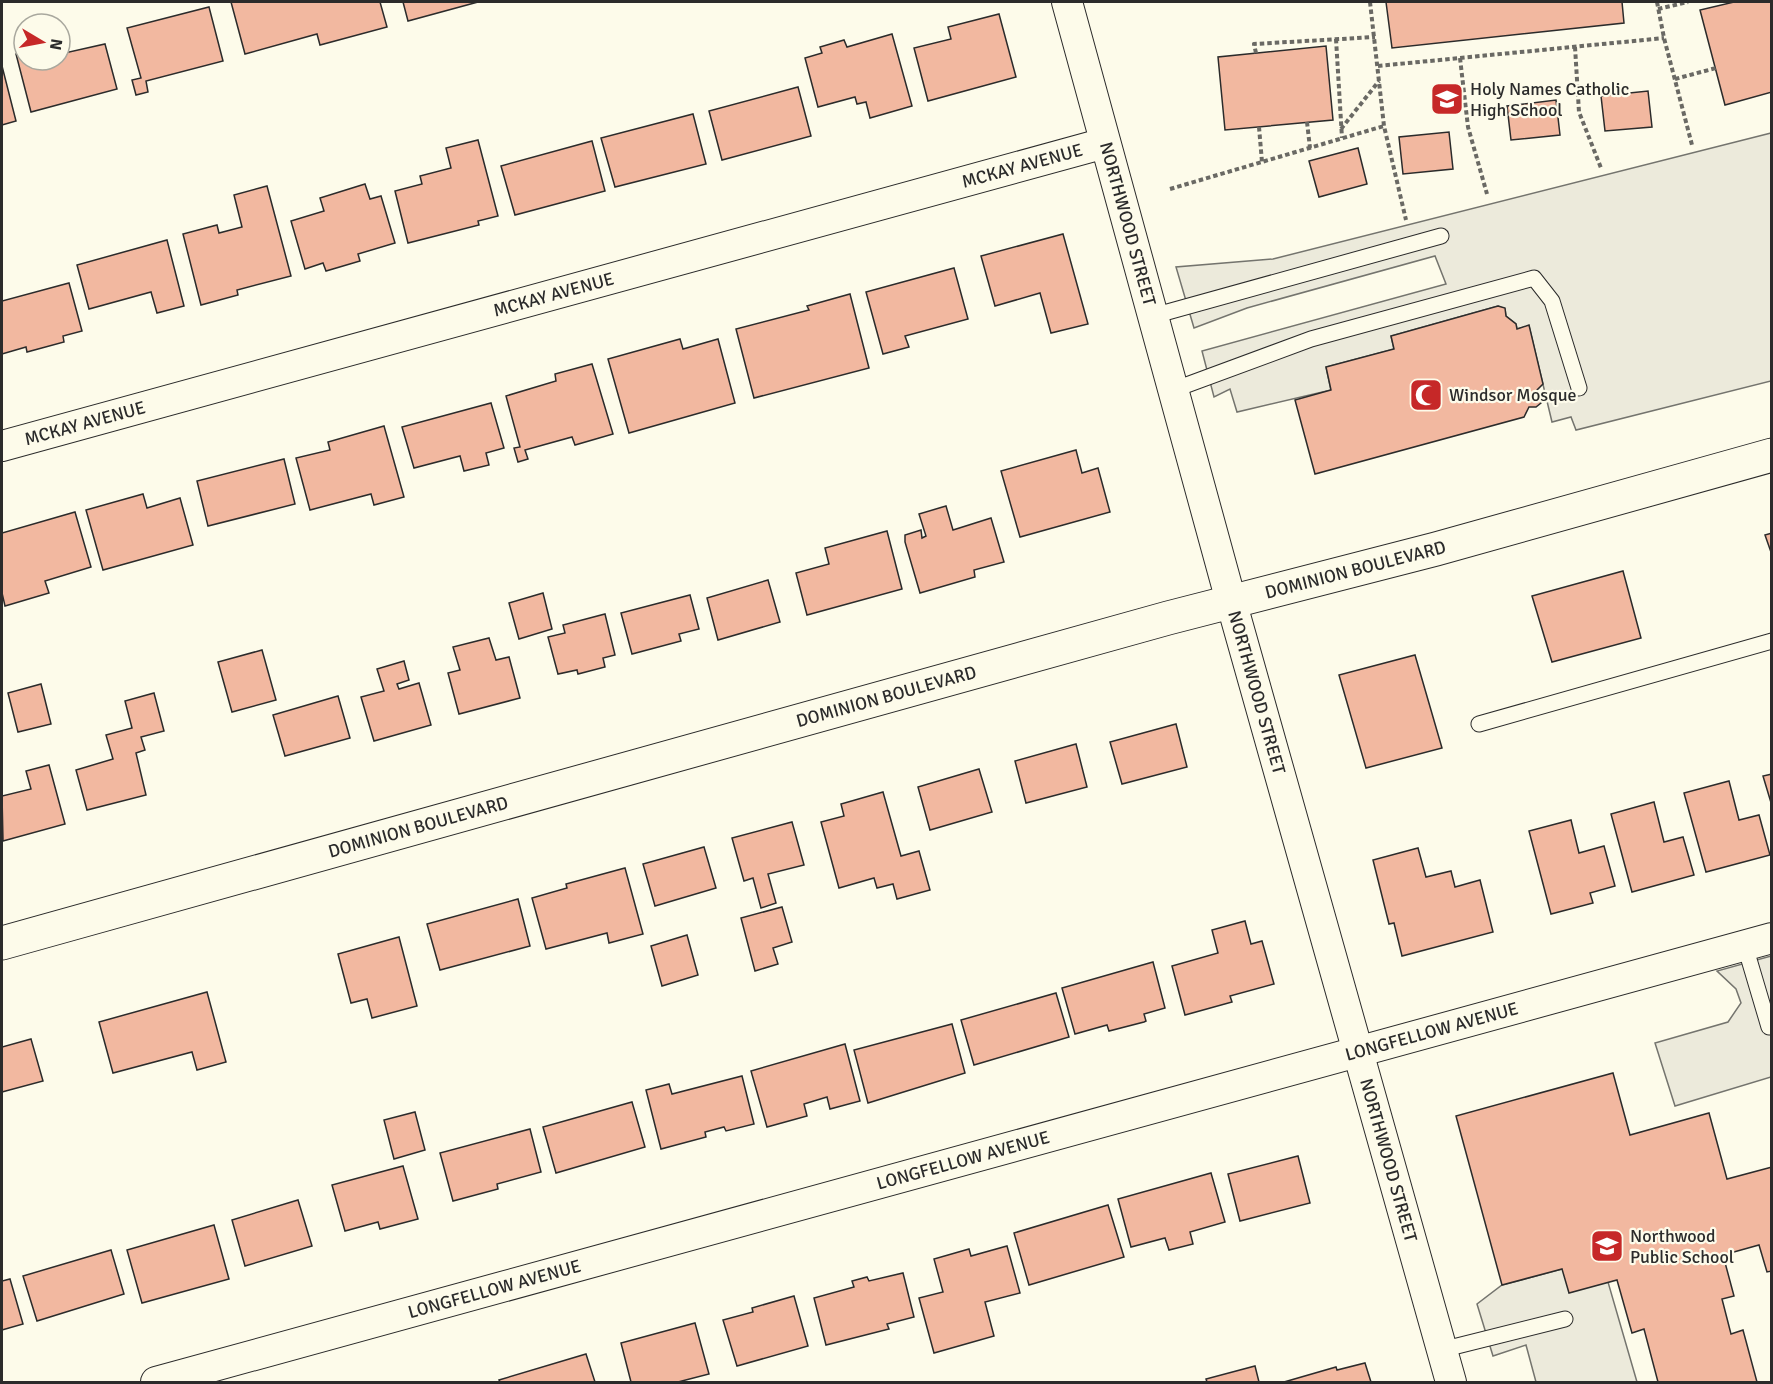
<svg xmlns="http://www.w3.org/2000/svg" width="1773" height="1384" font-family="Signika,sans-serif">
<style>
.parking{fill:#eceadb;stroke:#74746e;stroke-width:1.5}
.building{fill:#f2b8a0;stroke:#2b2b2b;stroke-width:1.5}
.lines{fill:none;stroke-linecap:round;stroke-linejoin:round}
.service-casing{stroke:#2b2b2b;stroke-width:17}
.minor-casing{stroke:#2b2b2b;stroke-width:32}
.tertiary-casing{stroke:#2b2b2b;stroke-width:35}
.path{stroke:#6a6964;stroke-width:4;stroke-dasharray:4.5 3;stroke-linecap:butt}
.service{stroke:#fdfbea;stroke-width:15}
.minor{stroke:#fdfbea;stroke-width:30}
.tertiary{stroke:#fdfbea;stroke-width:33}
.labels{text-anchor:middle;stroke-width:4.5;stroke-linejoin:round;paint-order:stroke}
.poi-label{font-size:18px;fill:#2b2b2b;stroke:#fdfbea;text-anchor:start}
.street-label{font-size:18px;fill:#2b2b2b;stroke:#fdfbea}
</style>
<rect width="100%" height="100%" fill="#fdfbea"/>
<g class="parking">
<path d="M1771 133V381L1576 430 1571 417 1552 422 1529 326 1517 329 1516 324 1506 316 1505 309 1498 306 1391 336 1394 349 1326 367 1331 390 1237 412 1230 389 1214 397 1202 351 1446 284 1435 256 1247 308 1194 328 1176 267 1273 259Z"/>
<path d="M1771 956V1077L1675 1106 1655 1043 1728 1022 1741 1003 1736 989 1717 971Z"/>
<path d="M1562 1269 1608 1282 1637 1382H1536L1526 1345 1493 1356 1477 1304 1502 1285Z"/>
</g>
<g class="building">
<path d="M231 2H380L387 27 320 45 317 34 245 54Z"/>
<path d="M403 2H478L408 21Z"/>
<path d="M1386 2H1622L1624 23 1392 48Z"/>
<path d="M1734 2H1772V92L1725 105 1700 10Z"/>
<path d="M209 7 223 61 146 81 148 92 136 95 132 80 141 78 127 28Z"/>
<path d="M999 14 1016 77 928 101 914 48 951 39 948 27Z"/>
<path d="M892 34 912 106 870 118 866 102 857 104 855 97 818 107 805 58 822 53 820 47 844 40 847 47Z"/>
<path d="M105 44 117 89 31 112 16 54 24 52V60H60V54Z"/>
<path d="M1326 46 1333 120 1225 130 1218 57Z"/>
<path d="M2 66 16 121 2 125Z"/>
<path d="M798 87 811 136 722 160 709 111Z"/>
<path d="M1648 91 1652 127 1605 131 1601 96Z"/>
<path d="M1556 100 1560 135 1511 140 1507 106Z"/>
<path d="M693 114 706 164 615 187 601 138Z"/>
<path d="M1449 132 1453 169 1403 174 1399 137Z"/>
<path d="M478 140 498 216 478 221 479 225 408 243 395 191 422 184 420 176 451 168 446 148Z"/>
<path d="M592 141 605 191 515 215 501 166Z"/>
<path d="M1358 148 1367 184 1319 197 1309 161Z"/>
<path d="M365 184 370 199 381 196 395 243 358 254 360 261 326 271 323 263 305 269 291 221 324 211 320 198Z"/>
<path d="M267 186 291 276 237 290 238 295 201 305 183 234 217 225 219 233 242 227 234 195Z"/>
<path d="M1063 234 1088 324 1051 333 1040 293 995 306 981 256Z"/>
<path d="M167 240 184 306 157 313 151 292 89 309 77 265Z"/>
<path d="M954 268 968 319 905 336 909 347 883 354 866 292Z"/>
<path d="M69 283 82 331 63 336 64 342 27 352 26 347 2 354V301Z"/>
<path d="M850 294 869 368 754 398 736 329 809 310 807 306Z"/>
<path d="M1498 306 1505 308 1506 316 1516 324 1517 329 1529 325 1543 384 1537 390 1541 403 1536 407H1529L1524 417 1315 474 1295 400 1331 390 1326 367 1394 349 1391 336Z"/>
<path d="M680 339 683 349 718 339 735 403 629 433 608 359Z"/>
<path d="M592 364 613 434 575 445 572 437 525 450 528 459 518 462 514 448 520 447 506 396 556 381 555 374Z"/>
<path d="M491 403 504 448 486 453 489 465 464 471 460 456 414 468 402 427Z"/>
<path d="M384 426 404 497 374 505 371 494 310 510 296 458 330 450 328 442Z"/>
<path d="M1076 450 1082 473 1098 468 1110 512 1020 537 1001 471Z"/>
<path d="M284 459 295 504 208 526 197 481Z"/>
<path d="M143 494 147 508 180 498 193 545 103 570 86 510Z"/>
<path d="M946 506 953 530 991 518 1004 562 974 570 975 577 920 593 905 542V535L921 530 922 538 926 536 919 514Z"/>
<path d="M75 512 91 567 45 581 49 593 5 606 2 593V533Z"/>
<path d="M887 531 902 589 807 615 796 573 829 564 825 548Z"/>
<path d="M1772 533V555L1765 535Z"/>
<path d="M1623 571 1641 638 1552 662 1532 596Z"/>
<path d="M768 580 780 622 718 640 707 598Z"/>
<path d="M543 593 552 629 519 639 509 603Z"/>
<path d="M690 595 699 629 679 634 681 641 632 654 621 613Z"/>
<path d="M605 614 615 655 603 658 605 667 578 674 577 670 558 674 548 637 565 633 563 625Z"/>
<path d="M489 638 496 660 509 657 520 698 459 714 448 673 460 670 453 647Z"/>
<path d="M262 650 276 700 232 712 218 662Z"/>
<path d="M1415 655 1442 748 1366 768 1339 675Z"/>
<path d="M404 661 409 680 397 684 399 689 419 683 431 725 374 741 361 697 384 691 377 669Z"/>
<path d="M41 684 51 724 18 732 8 693Z"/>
<path d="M154 693 164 731 141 737 145 750 136 753 146 795 87 810 76 770 113 759 106 735 132 728 125 701Z"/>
<path d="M338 696 350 738 285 756 273 715Z"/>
<path d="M1176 724 1187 767 1122 784 1110 742Z"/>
<path d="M1076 744 1087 787 1026 803 1015 761Z"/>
<path d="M49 765 65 824 3 841 2 796 31 789 26 771Z"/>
<path d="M979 769 992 812 930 830 918 787Z"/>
<path d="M1772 774V806L1763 776Z"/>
<path d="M1729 781 1739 820 1759 815 1770 855 1706 872 1684 793Z"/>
<path d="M883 792 901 856 919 851 930 890 897 899 893 884 877 888 874 878 839 888 821 822 844 816 841 804Z"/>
<path d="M1654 802 1664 842 1683 837 1694 875 1632 892 1611 814Z"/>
<path d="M1571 820 1579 853 1604 846 1615 886 1590 893 1593 903 1551 914 1529 831Z"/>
<path d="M792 822 804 865 768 874 776 903 761 908 753 878 744 881 732 838Z"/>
<path d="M704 847 716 888 655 906 643 864Z"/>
<path d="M1418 848 1426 877 1451 871 1455 887 1480 880 1493 932 1402 956 1394 923 1389 924 1373 860Z"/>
<path d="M625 868 643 934 609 943 607 933 546 949 532 898 567 888 566 884Z"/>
<path d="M518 899 530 946 440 970 427 924Z"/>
<path d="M782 907 792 942 773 948 778 964 755 971 741 918Z"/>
<path d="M1245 921 1251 944 1262 941 1274 984 1230 996 1232 1002 1185 1015 1172 966 1218 953 1212 930Z"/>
<path d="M687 935 698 975 662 986 651 946Z"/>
<path d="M399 937 417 1006 372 1018 367 999 351 1003 338 954Z"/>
<path d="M1153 962 1165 1008 1144 1014 1146 1021 1144 1022 1109 1031 1107 1025 1075 1034 1062 988Z"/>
<path d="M207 992 226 1062 197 1070 192 1052 113 1073 99 1022Z"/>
<path d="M1056 993 1069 1037 974 1065 961 1020Z"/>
<path d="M952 1024 965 1073 868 1103 854 1050Z"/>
<path d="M31 1039 43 1081 2 1092V1047Z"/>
<path d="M845 1044 860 1101 830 1109 827 1097 804 1104 807 1116 767 1127 751 1071Z"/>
<path d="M1613 1073 1630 1135 1709 1113 1727 1179 1772 1167V1271L1767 1272 1759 1245 1723 1255 1734 1296 1722 1299 1731 1334 1743 1330 1757 1382H1658L1644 1329 1632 1333 1617 1280 1569 1293 1562 1269 1502 1285 1456 1116Z"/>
<path d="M742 1076 754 1124 726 1131 724 1127 705 1132 706 1137 661 1149 646 1090 669 1084 672 1094Z"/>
<path d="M632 1102 645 1147 556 1173 543 1127Z"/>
<path d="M415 1112 425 1150 394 1159 384 1120Z"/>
<path d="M530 1129 541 1172 497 1184 498 1189 453 1201 440 1153Z"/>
<path d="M1298 1156 1310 1203 1240 1221 1228 1174Z"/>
<path d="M403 1166 418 1219 380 1229 378 1222 345 1231 332 1185Z"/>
<path d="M1211 1173 1225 1222 1190 1232 1193 1244 1169 1250 1165 1238 1131 1247 1118 1199Z"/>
<path d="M298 1200 312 1246 245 1266 232 1220Z"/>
<path d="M1108 1205 1124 1257 1029 1285 1014 1233Z"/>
<path d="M214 1225 229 1279 142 1303 127 1250Z"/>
<path d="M1007 1246 1020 1293 985 1302 994 1336 934 1353 919 1298 943 1292 934 1259 969 1249 971 1256Z"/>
<path d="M111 1250 124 1294 37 1321 23 1276Z"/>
<path d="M903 1273 914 1317 887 1324 889 1329 826 1345 814 1298 854 1287 852 1281 867 1277 869 1281Z"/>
<path d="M10 1279 23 1324 2 1330V1281Z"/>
<path d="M794 1296 808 1346 737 1366 723 1320 753 1312 752 1308Z"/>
<path d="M695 1323 709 1374 678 1382H631L621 1343Z"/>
<path d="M586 1354 595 1382H500L499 1380Z"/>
<path d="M1365 1363 1371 1382H1284L1336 1367 1337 1370Z"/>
<path d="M1255 1366 1259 1382H1207L1206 1379Z"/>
</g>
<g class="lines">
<g class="service-casing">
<g id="service">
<path d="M1153 316 1441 236"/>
<path d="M1173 390 1311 339 1534 278 1552 301 1579 388"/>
<path d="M1479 724 1772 641"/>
<path d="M1745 946 1769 1027"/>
<path d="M1441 1350 1565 1319"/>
</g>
</g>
<g class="minor-casing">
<g id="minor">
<path id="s1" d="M1067 2 1231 601 1451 1382"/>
<path id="s2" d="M2 446 1105 143"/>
<path id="s3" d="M156 1382 1772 938"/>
</g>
</g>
<g class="tertiary-casing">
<g id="tertiary">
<path id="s4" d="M2 943 1168 618 1436 549 1772 455"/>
</g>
</g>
<g class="path">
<path d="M1370 2 1384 126 1406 220"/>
<path d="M1657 2 1664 38 1692 145"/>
<path d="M1658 9 1688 2"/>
<path d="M1336 39 1342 138"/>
<path d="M1575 47 1579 112 1601 168"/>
<path d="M1256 53 1254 44 1375 37"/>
<path d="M1460 58 1468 127 1487 194"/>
<path d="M1378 66 1664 38"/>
<path d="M1675 79 1716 68"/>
<path d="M1307 122 1310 148"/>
<path d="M1259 127 1262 162"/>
<path d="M1341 129 1379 81"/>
<path d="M1170 189 1384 126"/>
</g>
<use href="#service" class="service"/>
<use href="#minor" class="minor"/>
<use href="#tertiary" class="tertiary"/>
</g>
<defs>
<g id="school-square" transform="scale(1.725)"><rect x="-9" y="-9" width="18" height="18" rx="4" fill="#c62828" stroke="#fdfbea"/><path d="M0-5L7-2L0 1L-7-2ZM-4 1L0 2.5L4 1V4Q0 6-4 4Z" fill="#fff"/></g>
<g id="mosque-square" transform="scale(1.725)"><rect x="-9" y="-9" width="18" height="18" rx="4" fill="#c62828" stroke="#fdfbea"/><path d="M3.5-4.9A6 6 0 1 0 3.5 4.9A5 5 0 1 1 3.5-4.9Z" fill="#fff"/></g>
</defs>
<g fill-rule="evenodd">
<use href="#school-square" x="1447" y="99"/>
<use href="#mosque-square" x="1426" y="395"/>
<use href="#school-square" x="1607" y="1246"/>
</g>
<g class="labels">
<g class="poi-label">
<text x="1470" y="95">Holy Names Catholic<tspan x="1470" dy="21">High School</tspan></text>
<text x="1449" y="401">Windsor Mosque</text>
<text x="1630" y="1242">Northwood<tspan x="1630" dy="21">Public School</tspan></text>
</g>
<g class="street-label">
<text dy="6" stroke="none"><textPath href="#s2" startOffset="1058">MCKAY AVENUE</textPath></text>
<text dy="6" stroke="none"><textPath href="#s1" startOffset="230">NORTHWOOD STREET</textPath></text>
<text dy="6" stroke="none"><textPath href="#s2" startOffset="572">MCKAY AVENUE</textPath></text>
<text dy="6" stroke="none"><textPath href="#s2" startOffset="86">MCKAY AVENUE</textPath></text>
<text dy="6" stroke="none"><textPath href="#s4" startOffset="1404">DOMINION BOULEVARD</textPath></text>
<text dy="6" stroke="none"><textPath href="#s1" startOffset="716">NORTHWOOD STREET</textPath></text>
<text dy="6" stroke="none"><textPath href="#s4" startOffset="918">DOMINION BOULEVARD</textPath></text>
<text dy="6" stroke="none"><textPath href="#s4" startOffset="432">DOMINION BOULEVARD</textPath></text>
<text dy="6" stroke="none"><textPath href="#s3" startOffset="1323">LONGFELLOW AVENUE</textPath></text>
<text dy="6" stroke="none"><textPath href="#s3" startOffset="837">LONGFELLOW AVENUE</textPath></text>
<text dy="6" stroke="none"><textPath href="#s1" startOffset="1202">NORTHWOOD STREET</textPath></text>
<text dy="6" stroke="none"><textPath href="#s3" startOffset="351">LONGFELLOW AVENUE</textPath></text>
</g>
</g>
<rect width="1773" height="1384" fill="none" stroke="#2b2b2b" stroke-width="6"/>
<g transform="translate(42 42) rotate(100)"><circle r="28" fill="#fdfbea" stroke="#a9a89e" stroke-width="1.5"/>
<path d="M0-4.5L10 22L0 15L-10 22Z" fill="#c62828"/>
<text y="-9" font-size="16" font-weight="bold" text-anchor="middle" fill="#2b2b2b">N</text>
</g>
</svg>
